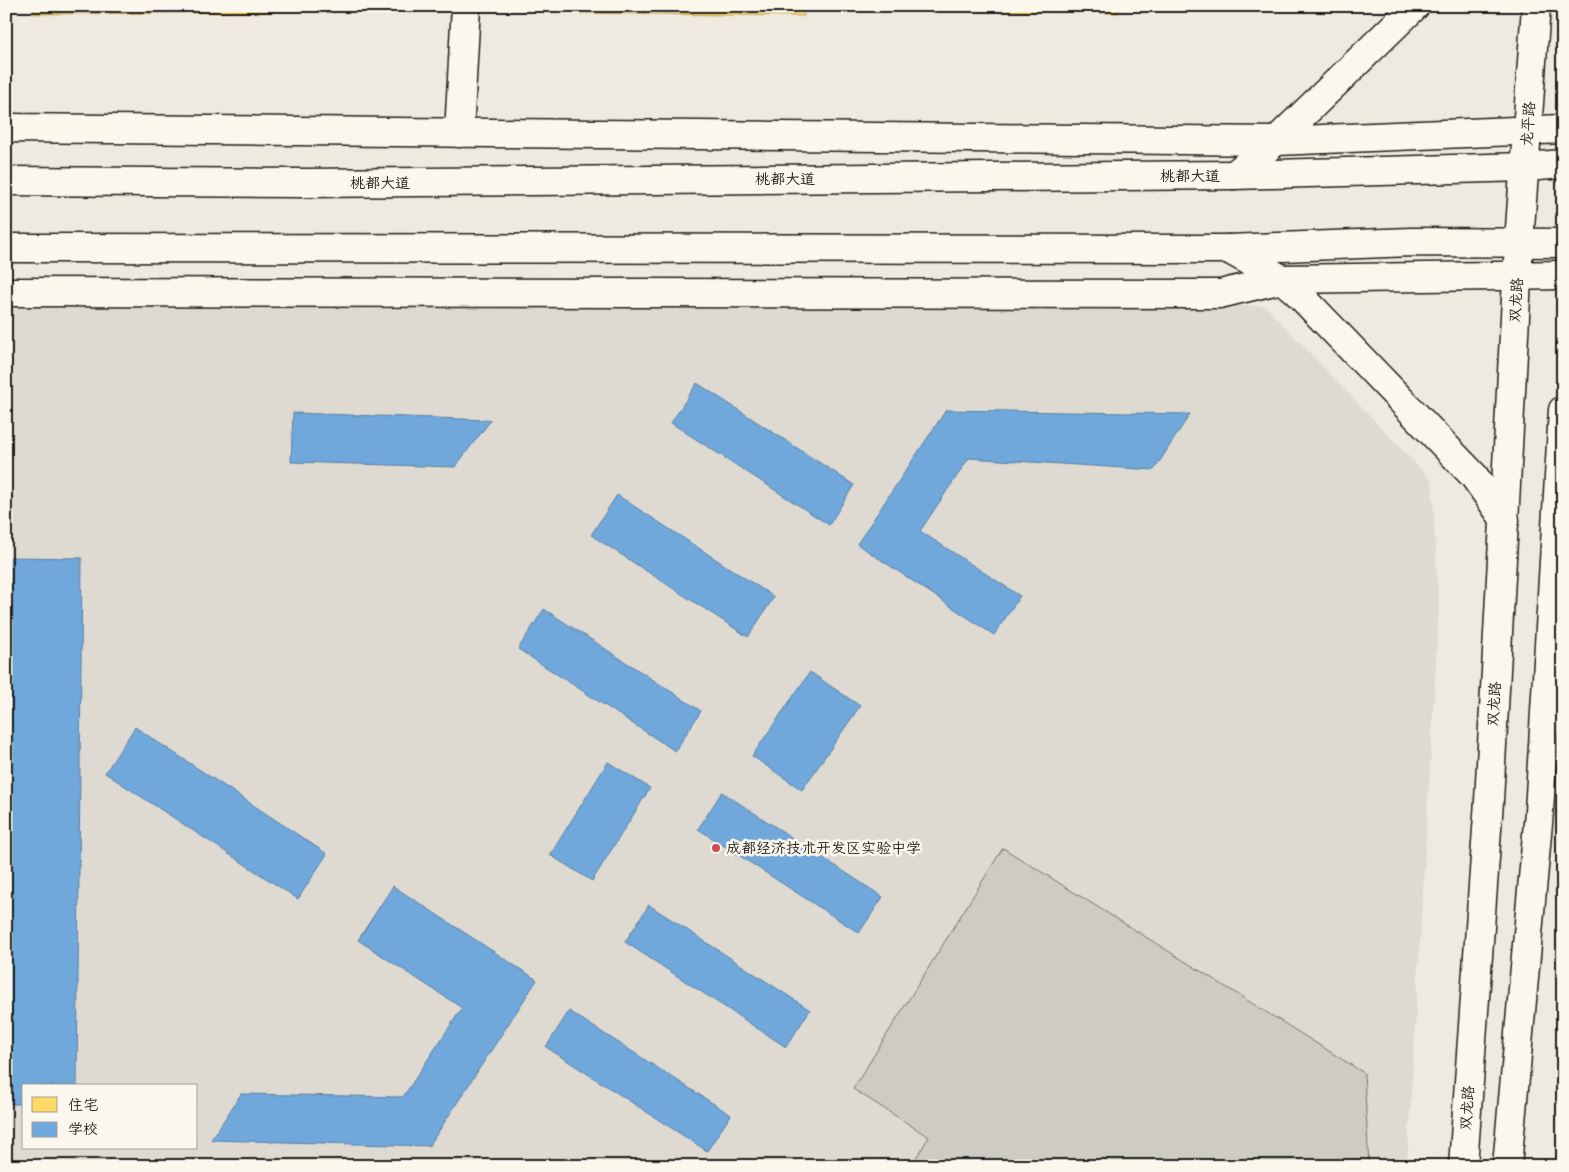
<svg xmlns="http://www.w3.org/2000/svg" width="1569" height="1172" font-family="'Balsamiq Sans','LXGW WenKai TC',sans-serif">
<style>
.built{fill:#dedad1;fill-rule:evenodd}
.green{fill:#ceccc2;stroke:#75746f}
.homes{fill:#ffd966;stroke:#bba050}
.schools{fill:#6fa8dc;stroke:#567ea2}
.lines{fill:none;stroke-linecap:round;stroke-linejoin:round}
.minor-casing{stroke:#1c1c1c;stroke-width:31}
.major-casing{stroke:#1c1c1c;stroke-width:31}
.minor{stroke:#fbf7ec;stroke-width:28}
.major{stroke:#fbf7ec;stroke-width:28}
.poi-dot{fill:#d1495b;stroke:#fbf7ec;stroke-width:2}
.labels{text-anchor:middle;stroke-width:5;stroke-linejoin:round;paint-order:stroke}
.street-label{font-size:15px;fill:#1c1c1c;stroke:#fbf7ec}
.poi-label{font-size:15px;fill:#1c1c1c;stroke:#fbf7ec;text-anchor:start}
</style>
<rect width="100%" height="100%" fill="#eeeadf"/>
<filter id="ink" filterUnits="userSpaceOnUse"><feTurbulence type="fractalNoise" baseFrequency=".02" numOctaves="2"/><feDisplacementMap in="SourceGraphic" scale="10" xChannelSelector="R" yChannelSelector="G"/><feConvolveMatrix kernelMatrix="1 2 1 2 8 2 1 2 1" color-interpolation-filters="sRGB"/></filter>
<g filter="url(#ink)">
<path class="built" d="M6 300 1265 306 1432 481 1439 610 1407 1166H6ZM24 1086H196V1148H24Z"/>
<path class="green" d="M1003 848 1364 1073 1369 1166H911L929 1137 853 1089Z"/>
<g class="homes">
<path d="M34 6H274L275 12 34 14Z"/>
<path d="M575 6H804V16L575 13Z"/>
<path d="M881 6H1119V13L881 9Z"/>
</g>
<g class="schools">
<path d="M697 383 854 485 829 525 671 423Z"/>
<path d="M946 410 1190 414 1154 470 969 458 920 531 1020 596 994 635 857 544Z"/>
<path d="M293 413 491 420 455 467 291 462Z"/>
<path d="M617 495 774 597 748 637 591 535Z"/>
<path d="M10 557 82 558 77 1086H24V1104H6Z"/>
<path d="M544 609 701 711 675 751 518 649Z"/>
<path d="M810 672 860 706 802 790 752 756Z"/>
<path d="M135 727 327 854 298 899 105 773Z"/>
<path d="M608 762 650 788 592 881 550 855Z"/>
<path d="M722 792 883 897 859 933 698 829Z"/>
<path d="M393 886 537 980 429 1146 211 1140 241 1094 403 1097 462 1008 358 940Z"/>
<path d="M649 905 810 1010 786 1047 625 942Z"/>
<path d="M569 1011 731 1115 707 1151 546 1047Z"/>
</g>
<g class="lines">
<g class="minor-casing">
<g id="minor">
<path d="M6 128 1276 141 1563 129"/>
<path d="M459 133 466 6"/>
<path d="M6 292 1220 294 1282 279 1563 275"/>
<path d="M1463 1166 1489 801 1519 242 1536 6"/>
<path d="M1507 1166 1539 812 1563 410"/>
</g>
</g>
<g class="major-casing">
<g id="major">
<path d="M1234 175 1276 141 1415 6"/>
<path d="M6 181 303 183 1234 175 1526 167 1563 164"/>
<path d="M6 248 1228 249 1412 242 1563 243"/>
<path d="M1228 249 1282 279 1296 291 1474 476 1505 520"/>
</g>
</g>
<use href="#minor" class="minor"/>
<use href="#major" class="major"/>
</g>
</g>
<circle class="poi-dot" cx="716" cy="848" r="5"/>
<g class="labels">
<g class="street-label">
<text transform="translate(1528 124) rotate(-86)" y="5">龙平路</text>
<text x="1190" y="181">桃都大道</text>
<text x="785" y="184">桃都大道</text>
<text x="380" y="188">桃都大道</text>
<text transform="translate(1516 300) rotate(-87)" y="5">双龙路</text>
<text transform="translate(1494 704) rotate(-87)" y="5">双龙路</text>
<text transform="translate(1467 1108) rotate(-86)" y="5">双龙路</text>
</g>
<g class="poi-label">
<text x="726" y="853">成都经济技术开发区实验中学</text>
</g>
</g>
<rect width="1569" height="1172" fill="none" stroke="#fbf7ec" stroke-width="25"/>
<rect x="12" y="12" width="1544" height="1147" fill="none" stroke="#1c1c1c" stroke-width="2" filter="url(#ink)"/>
<rect x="22" y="1084" width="175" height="65" fill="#fbf7ec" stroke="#a29f99"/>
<rect x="32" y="1097" width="25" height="15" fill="#ffd966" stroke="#a29f99"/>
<text x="68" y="1110" font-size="15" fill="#1c1c1c">住宅</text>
<rect x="32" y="1122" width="25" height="15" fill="#6fa8dc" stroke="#a29f99"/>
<text x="68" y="1134" font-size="15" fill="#1c1c1c">学校</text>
</svg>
